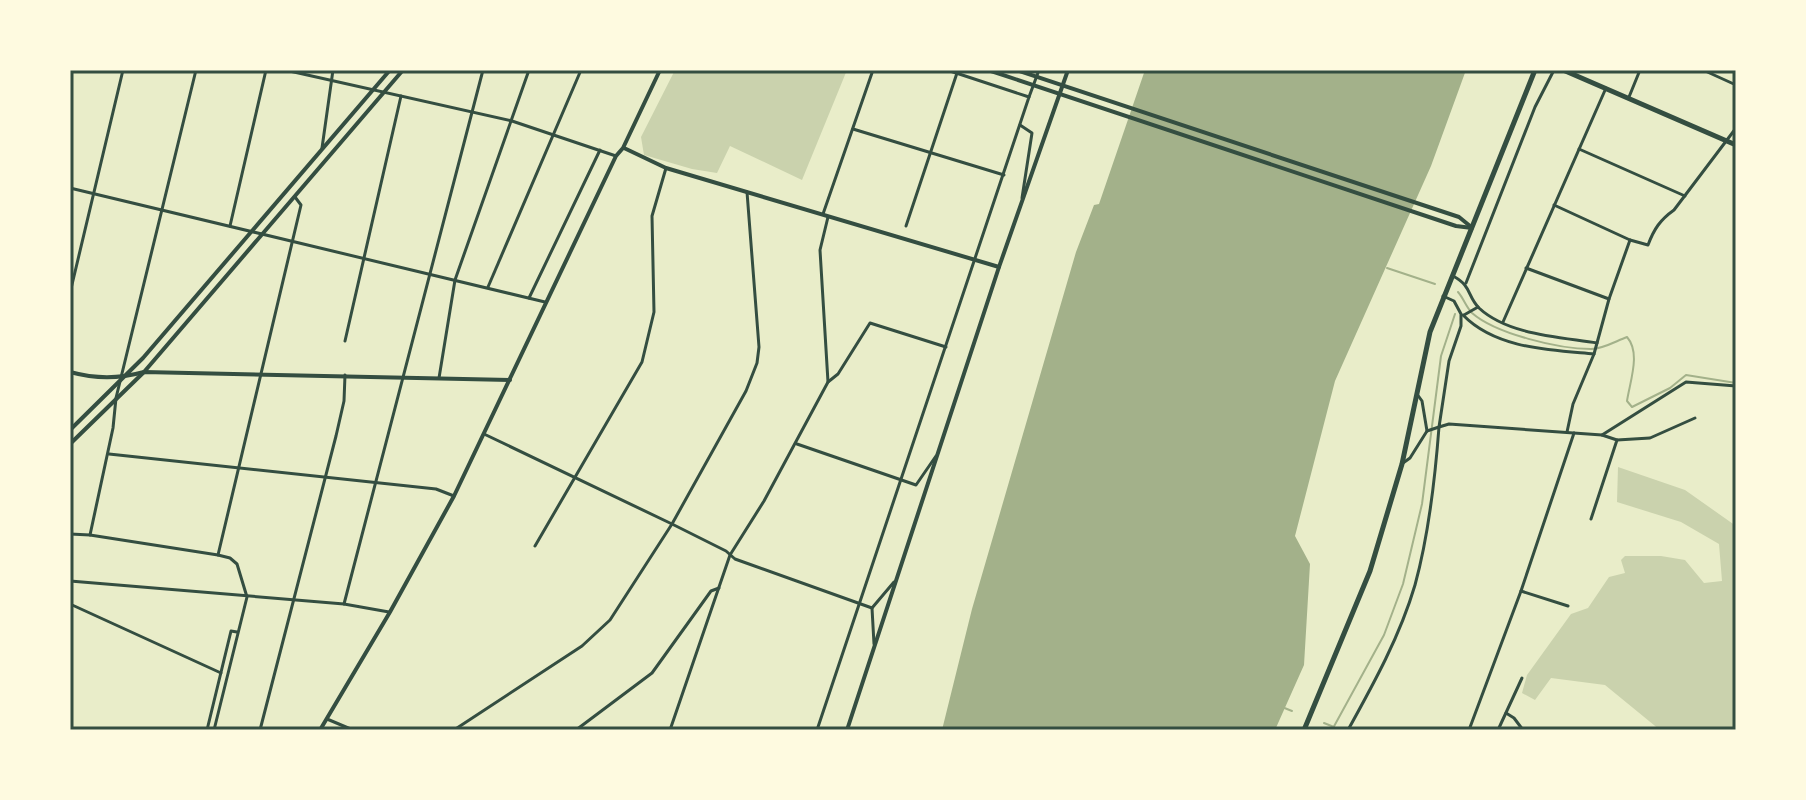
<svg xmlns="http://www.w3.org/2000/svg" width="1806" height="800" font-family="'IBM Plex Serif',serif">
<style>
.green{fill:#cad2ad}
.water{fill:#a3b18a}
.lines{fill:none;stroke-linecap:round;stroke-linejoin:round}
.stream{stroke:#a3b18a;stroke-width:2}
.minor{stroke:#344e41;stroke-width:3}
.tertiary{stroke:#344e41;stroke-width:4}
.primary{stroke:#344e41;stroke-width:5}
.neatline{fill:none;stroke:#344e41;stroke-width:3}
</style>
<rect width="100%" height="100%" fill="#e9edc9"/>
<g class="green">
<path d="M675 70H847L802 180 730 146 717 173 692 169 644 155 641 137Z"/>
<path d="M1618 467 1685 490 1736 526V730H1660L1605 685 1551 678 1535 700 1522 693 1527 675 1571 614 1588 608 1609 577 1625 573 1621 560 1625 556H1661L1685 560 1704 583 1722 581 1719 544 1681 522 1617 502Z"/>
</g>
<path class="water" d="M1145 70H1466L1431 166 1335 381 1295 536 1310 564 1304 665 1275 730H942L972 609 1076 252 1094 205 1099 204Z"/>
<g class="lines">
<g class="stream">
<path d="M1387 268 1435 284"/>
<path d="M1458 292C1464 299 1466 307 1472 313 1496 334 1559 349 1591 349 1603 349 1616 341 1627 337 1641 353 1630 381 1627 401L1632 407 1670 388 1686 375 1736 383"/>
<path d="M1282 707 1292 711"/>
<path d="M1324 723 1334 727"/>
<path d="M1332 730 1384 635 1403 584 1422 504 1441 356 1455 314"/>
</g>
<g class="minor">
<path d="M285 70 512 121 616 156"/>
<path d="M1703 70 1736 85"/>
<path d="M1029 97 1039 70"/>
<path d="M1629 97 1640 70"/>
<path d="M1020 125 1032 133 1022 198"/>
<path d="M853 129 1004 175"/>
<path d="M322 148 333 70"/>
<path d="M1579 149 1685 196"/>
<path d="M70 188 545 302"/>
<path d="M1554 205 1630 240 1648 245C1654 229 1660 220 1674 210L1736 128"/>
<path d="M823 214 873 70"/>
<path d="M230 226 266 70"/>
<path d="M906 226 957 73"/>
<path d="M1526 268 1609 299"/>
<path d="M1453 276C1472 286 1467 296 1479 308 1508 335 1560 337 1597 343"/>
<path d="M1466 283 1535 107 1554 70"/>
<path d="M488 287 581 70"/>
<path d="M70 293 123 70"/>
<path d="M1443 296 1454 301 1461 314V326L1449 361 1439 427 1449 424 1602 435 1686 382 1736 386"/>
<path d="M529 298 600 150"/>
<path d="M1463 315C1496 349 1551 350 1594 354"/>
<path d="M1464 315 1478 307"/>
<path d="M1503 322 1606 88"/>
<path d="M345 341 401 96"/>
<path d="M439 378 455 280 529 70"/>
<path d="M828 382 838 374 870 323 946 347"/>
<path d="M1567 432 1573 404 1594 354 1609 299 1630 240"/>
<path d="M484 434 672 524 726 551 735 559 872 608 894 582"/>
<path d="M1617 440 1650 438 1695 418"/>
<path d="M797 444 916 485 936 456"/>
<path d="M109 454 436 489 454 496"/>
<path d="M1403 463 1410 458 1427 431"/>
<path d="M1591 519 1617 440 1602 435"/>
<path d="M70 534 90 535 218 555 230 558 237 564 247 597 214 730"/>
<path d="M90 535 113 428 116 398 196 70"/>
<path d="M535 546 642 362 654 312 652 216 666 168"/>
<path d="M218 555 301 205 295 197"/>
<path d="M70 581 344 604 389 612"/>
<path d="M1521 591 1574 433"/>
<path d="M70 604 221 673"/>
<path d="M344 604 483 70"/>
<path d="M872 608 874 644"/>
<path d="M1506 713 1514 718 1523 730"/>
<path d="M327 719 353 730"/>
<path d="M207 730 231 631 237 632"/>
<path d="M260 730 336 436 344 401 345 375"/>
<path d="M454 730 582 646 610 620 672 524 746 391 757 363 759 347 747 192"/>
<path d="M576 730 652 673 711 591 719 588"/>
<path d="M670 730 730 555 764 501 828 382 820 250 828 217"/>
<path d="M817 730 1029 97 947 70"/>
<path d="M1348 730C1374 683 1400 636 1415 585 1429 534 1435 480 1439 427L1427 431 1422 401 1417 394"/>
<path d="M1469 730 1521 591 1568 606"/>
<path d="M1498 730 1522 678"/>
</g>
<g class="tertiary">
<path d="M988 70 1456 226 1472 228"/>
<path d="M1016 70 1459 217 1470 226"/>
<path d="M624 148 666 168 999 267"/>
<path d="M70 372C96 379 118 379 144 372L510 380"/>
<path d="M70 430 143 358 390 70"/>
<path d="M70 444 144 372 403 70"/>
<path d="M320 730 390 612 454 496 616 156 623 148 660 70"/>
<path d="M847 730 999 267 1068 70"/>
</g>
<g class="primary">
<path d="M1563 70 1736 145"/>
<path d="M1304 730 1370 571 1402 464 1430 332 1535 70"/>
</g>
</g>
<rect width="1806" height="800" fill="none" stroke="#fefae0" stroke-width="144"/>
<rect x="72" y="72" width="1662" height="656" class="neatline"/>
</svg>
